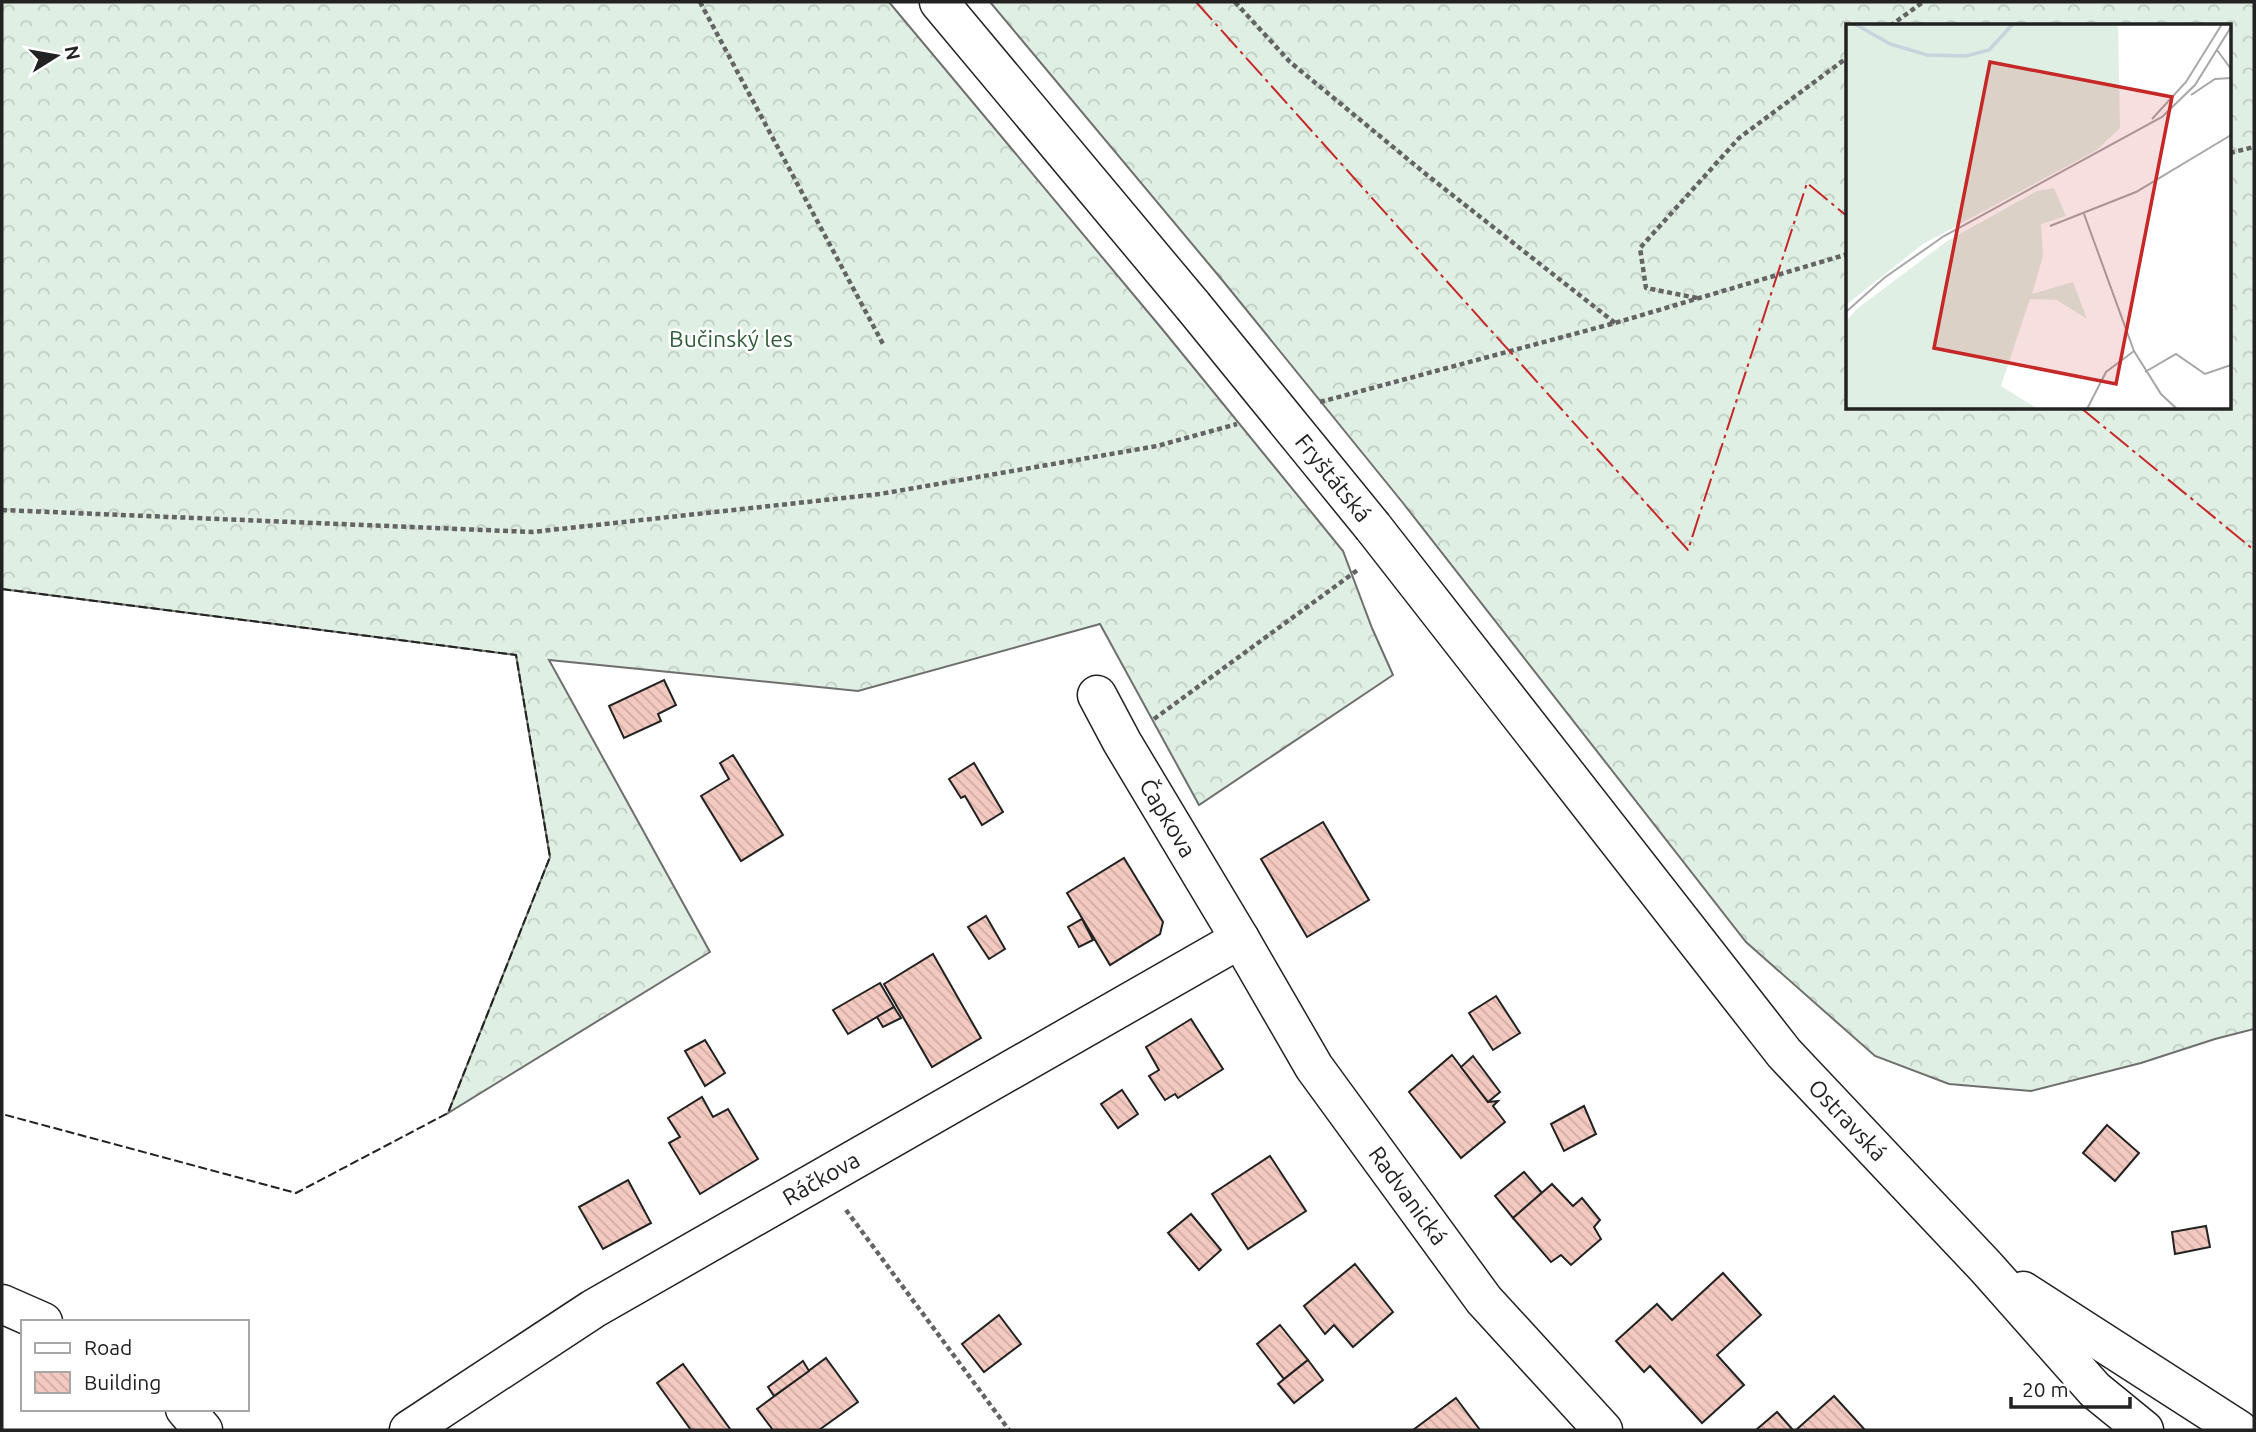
<svg xmlns="http://www.w3.org/2000/svg" width="2256" height="1432" font-family="Ubuntu,sans-serif">
<style>
.forest{fill:url(#forest-crowns);stroke:#6f6f6f;stroke-width:2;fill-rule:evenodd}
.building{fill:url(#building-back-hatch);stroke:#222;stroke-width:2}
.lines{fill:none;stroke-linecap:round;stroke-linejoin:round}
.minor-casing{stroke:#222;stroke-width:41}
.major-casing{stroke:#222;stroke-width:41}
.path{stroke:#646464;stroke-width:4.5;stroke-dasharray:5 3.5;stroke-linecap:butt}
.minor{stroke:#fff;stroke-width:38}
.major{stroke:#fff;stroke-width:38}
.major-bridge-casing{stroke:#222;stroke-width:41;stroke-linecap:butt}
.major-bridge{stroke:#fff;stroke-width:38}
.fence{stroke:#222;stroke-width:2;stroke-dasharray:9 3.5;stroke-linecap:butt}
.power{stroke:#c62828;stroke-width:2;stroke-dasharray:24 5 3.5 5;stroke-linecap:butt}
.labels{text-anchor:middle;stroke-width:5;stroke-linejoin:round;paint-order:stroke}
.park-label{font-size:23px;fill:#2f5e38;stroke:#fff}
.street-label{font-size:23px;fill:#222;stroke:#fff}
.inset-river{fill:none;stroke:#c7d3dd;stroke-width:3.5}
.inset-road{fill:none;stroke:#a7a7a7;stroke-width:2}
.view{fill:#c62828;fill-opacity:0.15;stroke:#c62828;stroke-width:3.5}
.inset-edge{fill:none;stroke:#222;stroke-width:3.5}
</style>
<defs>
<pattern id="forest-crowns" width="20" height="18" patternUnits="userSpaceOnUse" patternTransform="scale(1.75)"><rect width="20" height="18" fill="#e0efe3"/><path d="M2 6a3 3 0 1 1 6 0M12 15a3 3 0 1 1 6 0" fill="none" stroke="#c0cdc2"/></pattern>
<pattern id="building-back-hatch" width="6" height="6" patternUnits="userSpaceOnUse" patternTransform="scale(1.75)"><rect width="6" height="6" fill="#f3c9c0"/><path d="M-1 5l2 2M0 0l6 6M5-1l2 2" fill="none" stroke="#d0aca5"/></pattern>
</defs>
<rect width="100%" height="100%" fill="#fff"/>
<g class="forest">
<path d="M2 2H889L1163 330 1343 551 1372 628 1393 675 1199 805 1100 624 858 691 549 660 710 952 448 1113 550 857 516 655 2 589Z"/>
<path d="M990 2H2254V1029L2215 1039 2141 1063 2031 1091 1949 1084 1875 1056 1746 942 1403 503 1223 281ZM1848 26H2230V408H1848Z"/>
</g>
<g class="building">
<path d="M664 680 676 705 658 714 661 721 624 738 609 706Z"/>
<path d="M733 755 783 835 741 861 701 796 729 779 720 763Z"/>
<path d="M974 763 1003 812 982 825 965 796 961 798 949 779Z"/>
<path d="M1323 822 1369 900 1307 937 1261 859Z"/>
<path d="M1124 858 1163 922 1160 934 1110 965 1067 893Z"/>
<path d="M986 916 1005 949 989 959 968 927Z"/>
<path d="M1082 919 1093 940 1079 947 1068 927Z"/>
<path d="M933 954 981 1038 932 1067 884 984Z"/>
<path d="M880 983 894 1007 848 1034 833 1010Z"/>
<path d="M1496 996 1520 1033 1493 1050 1469 1013Z"/>
<path d="M894 1007 901 1018 883 1027 877 1017Z"/>
<path d="M1191 1019 1223 1069 1178 1098 1175 1094 1165 1100 1149 1076 1159 1070 1146 1047Z"/>
<path d="M705 1040 725 1073 705 1086 685 1051Z"/>
<path d="M1452 1055 1488 1102 1498 1101 1493 1106 1505 1122 1461 1158 1409 1092Z"/>
<path d="M1473 1056 1500 1092 1488 1102 1461 1067Z"/>
<path d="M1122 1090 1138 1114 1118 1128 1101 1104Z"/>
<path d="M702 1097 713 1117 728 1109 758 1159 700 1194 669 1143 680 1137 668 1118Z"/>
<path d="M1584 1106 1596 1134 1564 1151 1551 1124Z"/>
<path d="M2107 1125 2139 1153 2115 1181 2083 1153Z"/>
<path d="M1270 1156 1306 1211 1248 1249 1212 1194Z"/>
<path d="M1524 1172 1542 1193 1513 1218 1495 1196Z"/>
<path d="M628 1180 651 1223 603 1249 579 1207Z"/>
<path d="M1552 1184 1573 1206 1582 1198 1600 1220 1594 1227 1601 1239 1571 1265 1561 1255 1551 1262 1513 1218Z"/>
<path d="M1191 1214 1221 1250 1199 1270 1168 1233Z"/>
<path d="M2206 1226 2210 1247 2175 1254 2172 1232Z"/>
<path d="M1355 1264 1393 1312 1353 1347 1334 1325 1325 1334 1304 1306Z"/>
<path d="M1723 1273 1761 1315 1717 1355 1744 1385 1702 1423 1650 1366 1644 1372 1616 1341 1657 1304 1672 1320Z"/>
<path d="M999 1315 1021 1344 984 1372 962 1344Z"/>
<path d="M1280 1325 1308 1360 1284 1379 1257 1344Z"/>
<path d="M826 1358 858 1402 819 1430H773L757 1409Z"/>
<path d="M1308 1360 1323 1380 1294 1403 1278 1384Z"/>
<path d="M803 1361 809 1371 774 1396 768 1387Z"/>
<path d="M683 1364 730 1429 729 1430H691L657 1383Z"/>
<path d="M1834 1396 1865 1430H1796Z"/>
<path d="M1456 1398 1480 1430H1413Z"/>
<path d="M1777 1412 1793 1430H1756Z"/>
</g>
<g class="lines">
<g class="minor-casing">
<g id="minor">
<path id="s1" d="M1097 695 1122 742 1240 939 1314 1067 1484 1300 1603 1430"/>
<path d="M2 1304 43 1322"/>
<path d="M185 1409 203 1430"/>
<path id="s2" d="M409 1430 593 1309 1240 939"/>
</g>
</g>
<g class="major-casing">
<g id="major">
<path d="M939 2 1193 306"/>
<path id="s3" d="M1373 527 1784 1053 1986 1267 2095 1390 2144 1430"/>
<path d="M2023 1291 2239 1430"/>
</g>
</g>
<g class="path">
<path d="M700 2 883 344"/>
<path d="M1235 2 1290 62 1427 175 1615 323"/>
<path d="M1890 26 1923 2"/>
<path d="M2230 153 2254 147"/>
<path d="M1697 298 1646 288 1640 248 1739 138 1848 57"/>
<path d="M1320 402 1615 323 1848 254"/>
<path d="M2 510 532 532 880 494 1157 446 1237 424"/>
<path d="M1154 719 1359 569"/>
<path d="M846 1210 1009 1430"/>
</g>
<use href="#minor" class="minor"/>
<use href="#major" class="major"/>
<g class="major-bridge-casing">
<g id="major-bridge">
<path id="s4" d="M1193 306 1373 527"/>
</g>
</g>
<use href="#major-bridge" class="major-bridge"/>
<path class="fence" d="M2 589 516 655 550 857 448 1113 296 1193 2 1114"/>
<g class="power">
<path d="M1196 2 1688 550 1807 183 1848 217"/>
<path d="M2081 408 2254 550"/>
</g>
</g>
<g class="labels">
<g class="park-label">
<text x="731" y="347">Bučinský les</text>
</g>
<g class="street-label">
<text dy="8" stroke="none"><textPath href="#s4" startOffset="222">Fryštátská</textPath></text>
<text dy="8" stroke="none"><textPath href="#s1" startOffset="142">Čapkova</textPath></text>
<text dy="8" stroke="none"><textPath href="#s3" startOffset="760">Ostravská</textPath></text>
<text dy="8" stroke="none"><textPath href="#s2" startOffset="483">Ráčkova</textPath></text>
<text dy="8" stroke="none"><textPath href="#s1" startOffset="590">Radvanická</textPath></text>
</g>
</g>
<g transform="translate(1846 24)">
<rect width="385" height="385" fill="#fff"/>
<path d="M0 0H272L274 104 251 126 77 220 0 281ZM208 164 220 192 195 200 197 232 186 270 227 258 241 295 211 276 184 275 155 362 192 385H0V297L12 284 101 217 191 167Z" fill="#e0efe3"/>
<path class="inset-river" d="M9 0 44 20 81 31 120 32 143 26 167 0"/>
<path class="inset-road" d="M371 26 385 45M345 71 369 55 385 54M306 95 340 58 376 0M238 190 288 327 315 370 331 385M204 202 290 168 385 111M0 288 38 254 98 212 316 93 349 61 385 3M299 348 330 330 359 350 385 341M241 385 260 348 288 327"/>
<path class="view" d="M144 38 326 73 270 360 88 324Z"/>
<rect width="385" height="385" class="inset-edge"/>
</g>
<rect width="2256" height="1432" fill="none" stroke="#222222" stroke-width="7"/>
<rect x="21" y="1320" width="228" height="91" fill="#ffffff" stroke="#a7a7a7" stroke-width="2"/>
<rect x="35" y="1343" width="35" height="10" fill="#ffffff" stroke="#a7a7a7" stroke-width="2"/>
<text x="84" y="1355" font-size="21" fill="#222222">Road</text>
<rect x="35" y="1372" width="35" height="21" fill="url(#building-back-hatch)" stroke="#a7a7a7" stroke-width="2"/>
<text x="84" y="1390" font-size="21" fill="#222222">Building</text>
<g transform="translate(56 56) rotate(79)" stroke="#ffffff" stroke-width="5" paint-order="stroke">
<path d="M0-5L12 26L0 18L-12 26Z" fill="#222222"/>
<text y="-10" font-size="19" font-weight="bold" text-anchor="middle" fill="#222222">N</text>
</g>
<path d="M2011 1397v10h119v-10" fill="none" stroke="#222222" stroke-width="3.5"/>
<text x="2022" y="1397" font-size="21" fill="#222222" stroke="#ffffff" stroke-width="5" paint-order="stroke">20 m</text>
</svg>
